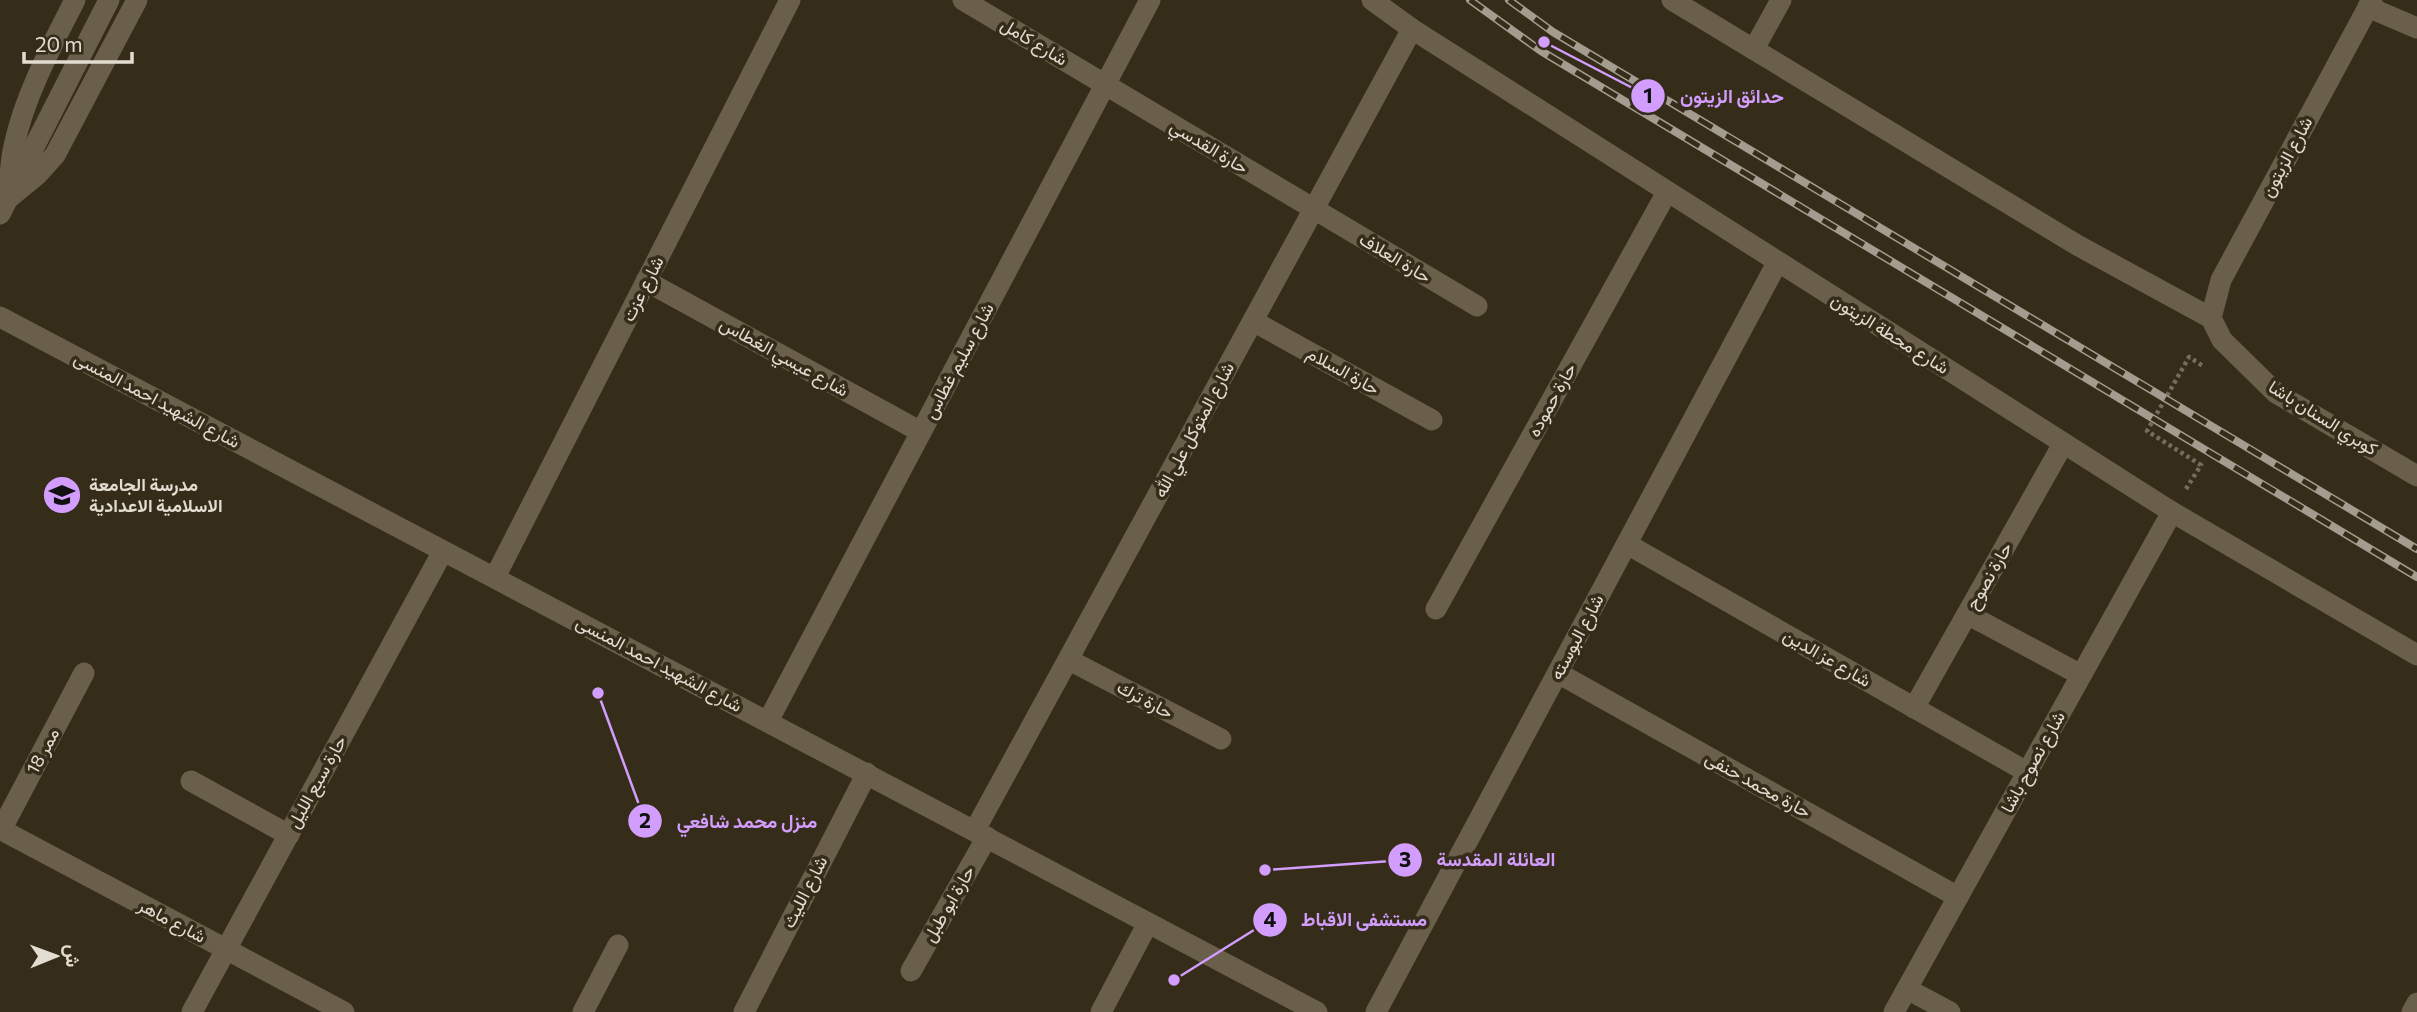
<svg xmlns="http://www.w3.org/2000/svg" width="2417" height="1012" font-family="Commissioner,Vazirmatn,sans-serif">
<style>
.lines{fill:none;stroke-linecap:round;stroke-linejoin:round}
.path{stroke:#756d5d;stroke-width:4.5;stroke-dasharray:3.5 3.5;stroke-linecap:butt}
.street{stroke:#695f4a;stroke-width:21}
.secondary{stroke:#695f4a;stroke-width:21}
.rail-casing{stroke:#a49d8f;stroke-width:8}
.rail{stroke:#352c19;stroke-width:5;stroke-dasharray:16;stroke-linecap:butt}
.labels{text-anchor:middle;stroke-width:7;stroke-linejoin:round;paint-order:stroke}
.street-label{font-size:18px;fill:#e2dcd1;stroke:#352c19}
.poi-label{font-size:18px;font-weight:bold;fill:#e2dcd1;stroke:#352c19;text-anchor:start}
.leader{fill:none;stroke:#d29dfd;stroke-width:2.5}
.callout-dot{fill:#d29dfd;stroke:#352c19;stroke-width:2.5}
.mark-label{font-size:21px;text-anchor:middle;font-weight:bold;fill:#111}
.callout-label{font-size:19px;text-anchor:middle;font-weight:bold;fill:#d29dfd;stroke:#352c19;stroke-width:7;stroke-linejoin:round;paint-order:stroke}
</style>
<rect width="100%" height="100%" fill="#352c19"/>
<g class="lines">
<path class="path" d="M2186 489 2201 465 2147 431 2189 357 2203 366"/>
<g class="street">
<path d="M963 0 1477 306"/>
<path d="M2368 7 2417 28"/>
<path d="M1754 49 1781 0"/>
<path d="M9 195C10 179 10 162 14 146 24 97 52 45 75 0"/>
<path d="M9 198 37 175 55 155 137 0"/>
<path d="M646 281 921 432"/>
<path d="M1253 321 1432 420"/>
<path d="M1627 544 2027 772"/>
<path d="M495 577 790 0"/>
<path d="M1436 609 1667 192"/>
<path d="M1967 614 2081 675"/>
<path d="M1069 660 1221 739"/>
<path d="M1558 673 1958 897"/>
<path d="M1914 708 2063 444"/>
<path d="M768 721 1150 0"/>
<path d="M191 781 289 835"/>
<path d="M0 829 344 1012"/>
<path d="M1 830 84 673"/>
<path d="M975 830 1412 29"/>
<path d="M911 971 987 837"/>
<path d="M1907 989 1950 1012"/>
<path d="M192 1012 443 551"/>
<path d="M583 1012 618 945"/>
<path d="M744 1012 867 773"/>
<path d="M1101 1012 1148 923"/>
<path d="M1376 1012 1777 263"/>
<path d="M1894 1012 2172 512"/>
<path d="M2412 1012 2417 1003"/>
</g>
<g class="secondary">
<path d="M1372 0 1412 29 2172 512 2417 655"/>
<path d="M1672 0 2077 245 2211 318"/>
<path d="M0 214 109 0"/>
<path d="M0 317 1317 1012"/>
<path d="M2211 318 2221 280 2372 0"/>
<path d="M2211 318 2222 340 2276 393 2417 476"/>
</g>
<g class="rail-casing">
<g id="rail">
<path d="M1470 0 1541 51 2417 577"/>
<path d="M1509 0 1553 32 2417 549"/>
</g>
</g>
<use href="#rail" class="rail"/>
</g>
<defs>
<g id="school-disc" transform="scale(2.0125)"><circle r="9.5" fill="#d29dfd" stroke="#352c19"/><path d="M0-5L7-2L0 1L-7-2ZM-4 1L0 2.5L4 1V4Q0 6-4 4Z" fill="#111"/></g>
</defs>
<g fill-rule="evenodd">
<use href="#school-disc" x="62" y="495"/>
</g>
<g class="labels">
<g class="street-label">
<text transform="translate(1034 42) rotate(31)" y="6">شارع كامل</text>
<text transform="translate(1209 147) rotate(31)" y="6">حارة القدسي</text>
<text transform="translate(2287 157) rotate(-62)" y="6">شارع الزيتون</text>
<text transform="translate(1395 258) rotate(31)" y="6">حارة العلاف</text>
<text transform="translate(643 289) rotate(-63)" y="6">شارع عزت</text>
<text transform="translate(1890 334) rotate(32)" y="6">شارع محطة الزيتون</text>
<text transform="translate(784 357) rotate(29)" y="6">شارع عيسي الغطاس</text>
<text transform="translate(959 361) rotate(-62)" y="6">شارع سليم غطاس</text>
<text transform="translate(1343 371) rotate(29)" y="6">حارة السلام</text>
<text transform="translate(157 400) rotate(28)" y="6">شارع الشهيد احمد المنسى</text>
<text transform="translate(1552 400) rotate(-61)" y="6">حارة حموده</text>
<text transform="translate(2323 418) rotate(32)" y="6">كوبري السنان باشا</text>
<text transform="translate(1194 430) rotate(-62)" y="6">شارع المتوكل علي الله</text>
<text transform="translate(1989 576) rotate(-60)" y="6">حارة نصوح</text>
<text transform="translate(1577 637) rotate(-62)" y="6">شارع البوسته</text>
<text transform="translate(1827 658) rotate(30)" y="6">شارع عز الدين</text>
<text transform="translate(659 664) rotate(28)" y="6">شارع الشهيد احمد المنسى</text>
<text transform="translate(1145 700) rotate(28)" y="6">حارة ترك</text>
<text transform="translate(43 751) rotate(-62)" y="6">ممر 18</text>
<text transform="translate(2033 762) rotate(-61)" y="6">شارع نصوح باشا</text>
<text transform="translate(317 782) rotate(-61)" y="6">حارة سبع الليل</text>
<text transform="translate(1758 785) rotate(29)" y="6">حارة محمد حنفى</text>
<text transform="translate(805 892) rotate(-63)" y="6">شارع الليث</text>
<text transform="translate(949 904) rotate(-60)" y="6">حارة ابو طبل</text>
<text transform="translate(172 921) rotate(28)" y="6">شارع ماهر</text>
</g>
<g class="poi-label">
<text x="89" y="491">مدرسة الجامعة<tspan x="89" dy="21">الاسلامية الاعدادية</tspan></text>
</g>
</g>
<path class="leader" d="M1544 42L1648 96M598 693L645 821M1265 870L1405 860M1174 980L1270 920"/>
<g class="callout-dot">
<circle cx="1544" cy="42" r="7"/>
<circle cx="598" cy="693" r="7"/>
<circle cx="1265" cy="870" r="7"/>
<circle cx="1174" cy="980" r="7"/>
<circle cx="1648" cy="96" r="18"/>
<circle cx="645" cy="821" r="18"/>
<circle cx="1405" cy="860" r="18"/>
<circle cx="1270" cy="920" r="18"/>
</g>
<g class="mark-label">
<text x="1648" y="103">1</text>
<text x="645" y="828">2</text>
<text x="1405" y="867">3</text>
<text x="1270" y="927">4</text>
</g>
<g class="callout-label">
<text x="1732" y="103">حدائق الزيتون</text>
<text x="747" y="828">منزل محمد شافعي</text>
<text x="1496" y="866">العائلة المقدسة</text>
<text x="1364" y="926">مستشفى الاقباط</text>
</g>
<g transform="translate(56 956) rotate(89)" stroke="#352c19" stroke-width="5" paint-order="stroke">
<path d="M0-5L12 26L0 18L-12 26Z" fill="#e2dcd1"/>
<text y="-10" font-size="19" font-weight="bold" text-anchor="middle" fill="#e2dcd1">ش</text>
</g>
<path d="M24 52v10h108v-10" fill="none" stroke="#e2dcd1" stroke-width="3.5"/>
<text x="35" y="52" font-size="21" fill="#e2dcd1" stroke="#352c19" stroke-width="5" paint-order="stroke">20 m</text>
</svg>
